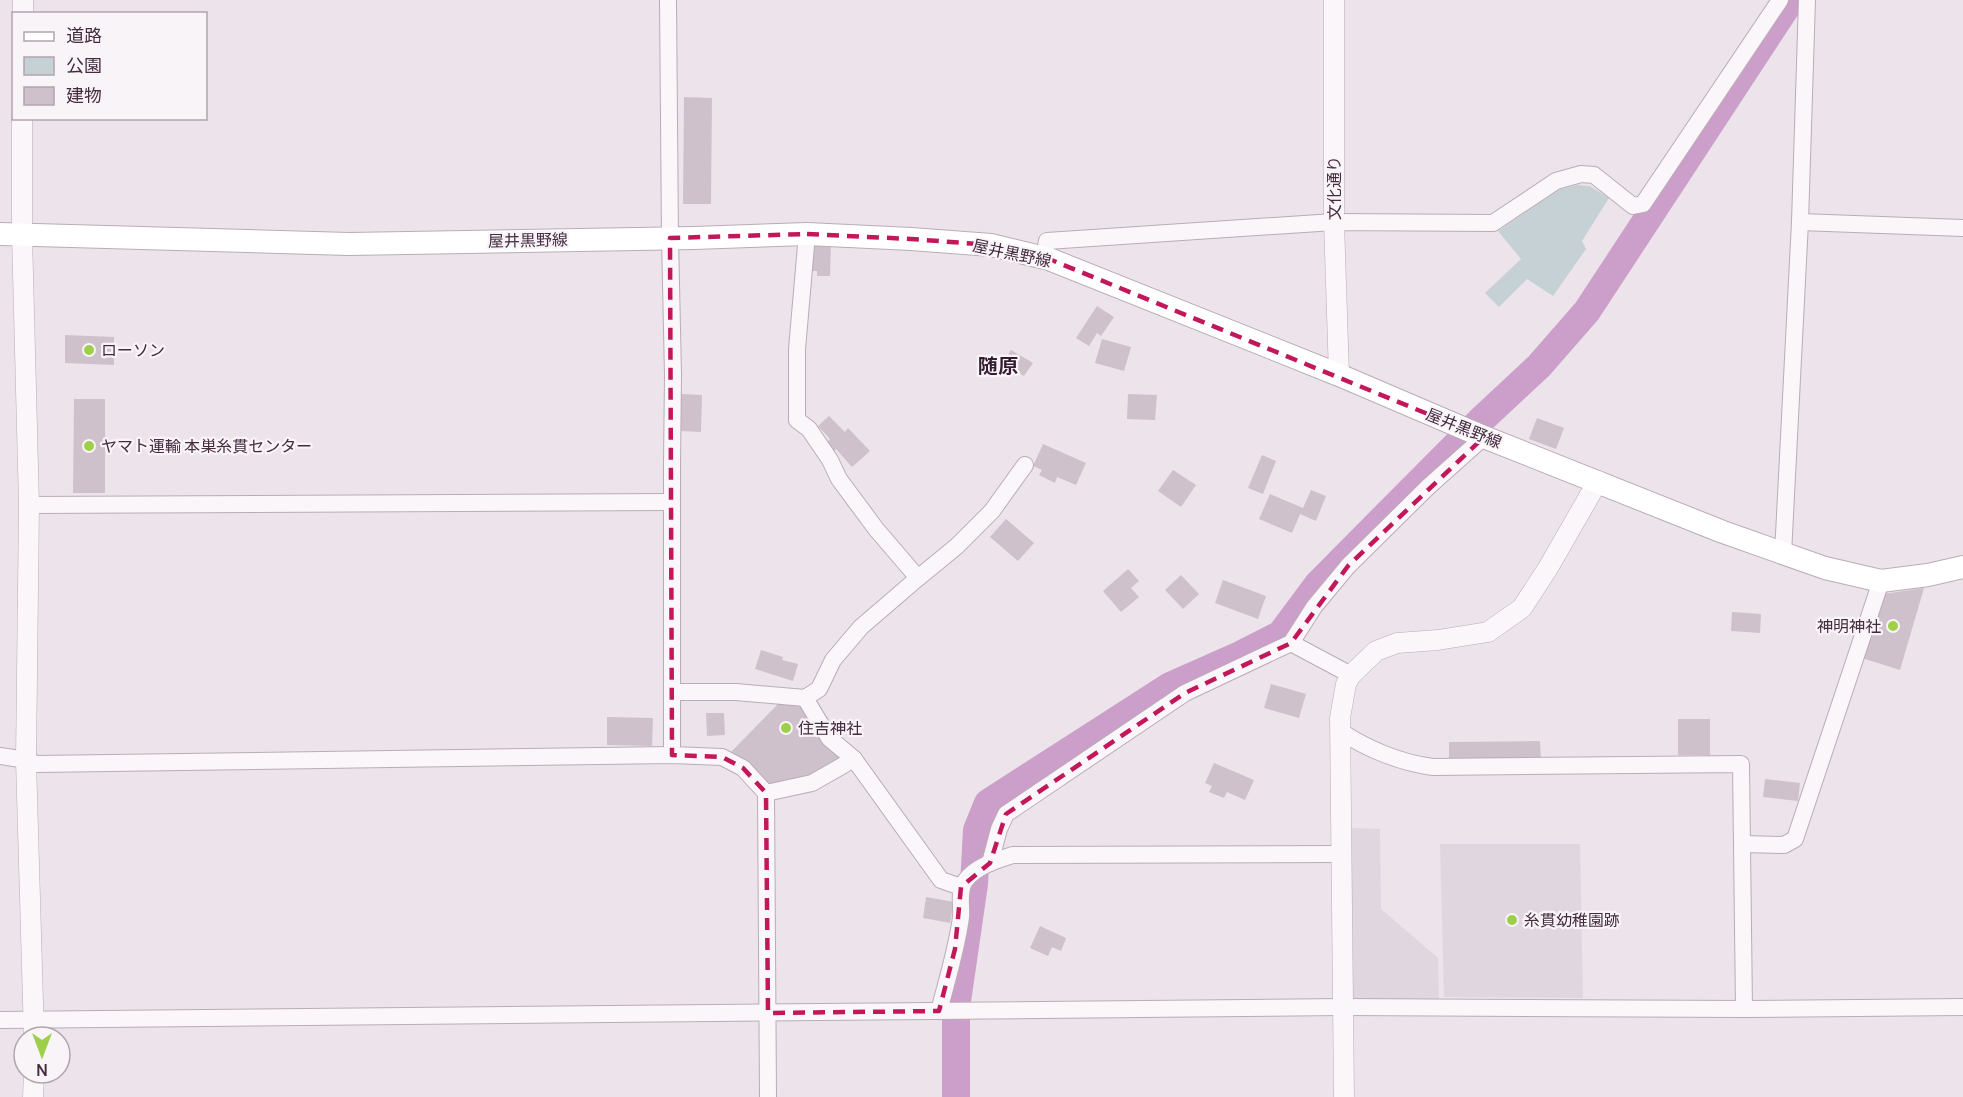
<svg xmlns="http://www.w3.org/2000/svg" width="1963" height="1097" font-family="Manrope,'Noto Sans JP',sans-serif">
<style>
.built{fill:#e0d6df}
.green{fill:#c5d1d5}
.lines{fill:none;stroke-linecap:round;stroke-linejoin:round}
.river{stroke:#cb9fc9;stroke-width:28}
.building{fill:#cec1cc}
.minor-casing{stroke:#baacb7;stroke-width:18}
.tertiary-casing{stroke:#baacb7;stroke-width:21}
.secondary-casing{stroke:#baacb7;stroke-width:24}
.minor{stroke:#faf6f9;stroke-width:16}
.tertiary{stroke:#faf6f9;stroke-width:20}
.secondary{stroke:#fff;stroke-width:22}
.marked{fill:none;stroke:#c2185b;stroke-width:4.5;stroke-dasharray:12 8;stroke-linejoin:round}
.poi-dot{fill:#9dcf4a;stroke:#f9f4f8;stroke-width:2}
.labels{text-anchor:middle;stroke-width:4.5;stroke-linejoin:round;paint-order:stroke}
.street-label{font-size:16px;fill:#442b40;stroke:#f9f4f8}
.poi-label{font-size:16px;fill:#442b40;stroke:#f9f4f8;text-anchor:start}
.quarter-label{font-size:20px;font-weight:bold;fill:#351d31;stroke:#f9f4f8}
</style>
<rect width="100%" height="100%" fill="#ece4ea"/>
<g class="built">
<path d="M1351 828 1380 829 1381 909 1438 958 1439 1005 1352 1004Z"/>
<path d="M1440 844H1580L1583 998 1444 997Z"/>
</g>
<path class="green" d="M1577 185 1590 186 1609 198 1582 241 1586 249 1553 296 1527 279 1499 307 1485 293 1521 259 1498 231 1558 190Z"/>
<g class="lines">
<path class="river" d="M956 1097V1008L974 884 977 830 988 803 1170 686 1240 655 1281 634 1318 584 1480 421 1539 366 1587 311 1791 0"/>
</g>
<g class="building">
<path d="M684 97 712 98 711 204H683Z"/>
<path d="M810 242H831L830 276H817V271H810Z"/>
<path d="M1097 306 1114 317 1101 336 1097 333 1089 346 1076 338Z"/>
<path d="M65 335 114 337V365L65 363Z"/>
<path d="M1102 339 1131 347 1124 371 1095 363Z"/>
<path d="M1011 350 1033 363 1024 376 1003 363Z"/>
<path d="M681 394 702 395 701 432 680 431Z"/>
<path d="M1128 394 1157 395 1155 420 1127 419Z"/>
<path d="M74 399H105V493H73Z"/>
<path d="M829 416 845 432 848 428 870 451 852 467 836 449 830 455 823 446 830 439 818 426Z"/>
<path d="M1537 418 1564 428 1556 449 1529 439Z"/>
<path d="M1043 444 1086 463 1076 485 1057 477 1055 483 1039 475 1042 470 1033 466Z"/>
<path d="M1262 455 1276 461 1263 494 1248 488Z"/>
<path d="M1173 470 1196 485 1181 507 1158 491Z"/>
<path d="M1311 490 1326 496 1316 521 1300 514 1292 533 1259 519 1270 494 1303 508Z"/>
<path d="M1006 519 1034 543 1018 561 990 537Z"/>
<path d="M1128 569 1139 581 1131 588 1139 597 1121 612 1103 591Z"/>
<path d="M1181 575 1199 594 1183 609 1165 590Z"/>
<path d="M1223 580 1266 596 1258 619 1215 603Z"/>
<path d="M1924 588 1900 670 1862 658 1883 594Z"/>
<path d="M1732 612 1761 614 1760 633 1731 631Z"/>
<path d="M761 650 783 657 782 660 798 664 793 681 755 669Z"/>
<path d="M1271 684 1306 694 1299 718 1264 708Z"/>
<path d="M780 702 801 704 841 760 796 781 771 787 731 752Z"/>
<path d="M706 713H724L725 735 707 736Z"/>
<path d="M607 717 653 718 652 746 607 745Z"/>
<rect x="1678" y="719" width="32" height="36"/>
<path d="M1540 741 1541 759 1449 760V742Z"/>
<path d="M1214 763 1254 780 1245 800 1227 792 1224 798 1209 792 1212 786 1205 783Z"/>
<path d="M1765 779 1800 783 1798 801 1763 797Z"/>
<path d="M926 897 954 902 950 923 923 918Z"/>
<path d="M1040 926 1066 938 1061 951 1052 947 1048 956 1030 948Z"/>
</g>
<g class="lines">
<g class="minor-casing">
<g id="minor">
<path d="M668 0 670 238 673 375 672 464V755"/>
<path d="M1800 222 1963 228"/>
<path d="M1044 258 1047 241 1334 222 1493 223 1556 181 1581 174 1594 175 1633 206 1643 204 1780 0"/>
<path d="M29 505 672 502"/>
<path d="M1783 554 1800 222 1807 0"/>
<path d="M918 578 957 546 992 511 1025 465"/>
<path d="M1291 643 1351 675"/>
<path d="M673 692H736L805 698 819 689 833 660 861 627 918 578 876 529 839 479 830 460 809 429 797 420V349L807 234"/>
<path d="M805 698 829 738 854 759 941 880 961 887"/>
<path d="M1340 731C1367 749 1401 763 1433 767L1741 764 1744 1009"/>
<path d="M0 756 26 760 37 764 672 755 722 757 743 768 766 793 768 1097"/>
<path d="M766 793 812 783 854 759"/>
<path d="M1743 844 1784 845 1795 839 1881 581"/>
<path d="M990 863 999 829 1006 814 1185 693 1291 643 1314 607 1348 566 1428 487 1484 437"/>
<path d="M939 1011C947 980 957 948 961 917 962 905 958 891 965 881 976 866 997 860 1013 855L1341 854"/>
<path d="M0 1020 1343 1007 1744 1009 1963 1007"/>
</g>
</g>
<g class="tertiary-casing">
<g id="tertiary">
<path d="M1334 0V222L1339 375"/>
<path d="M23 14V0"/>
<path d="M22 118V235L29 505 26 760 34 1037"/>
<path d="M33 1097 34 1073"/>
<path d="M1344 1097 1340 718 1346 684 1351 675 1376 651 1397 643 1438 640 1488 632 1522 608 1548 568 1598 481"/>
</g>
</g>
<g class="secondary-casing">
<path id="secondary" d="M0 234 349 244 694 238 807 234 911 239 991 245 1049 259 1339 375 1484 437 1723 532 1825 568 1881 581 1928 575 1963 567"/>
</g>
<use href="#minor" class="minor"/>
<use href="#tertiary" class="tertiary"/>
<use href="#secondary" class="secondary"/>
</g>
<path class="marked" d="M807 234 911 239 991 245 1049 259 1484 437 1348 566 1291 643 1185 693 1006 814 990 863 961 887 955 949 939 1011 768 1013 766 793 743 768 722 757 672 755 670 238Z"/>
<g class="poi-dot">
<circle cx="89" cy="350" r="6"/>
<circle cx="89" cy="446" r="6"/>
<circle cx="1893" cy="626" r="6"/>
<circle cx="786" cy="728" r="6"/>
<circle cx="1512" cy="920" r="6"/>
</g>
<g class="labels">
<g class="street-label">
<text transform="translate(1334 188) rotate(-90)" y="6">文化通り</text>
<text transform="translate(528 240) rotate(-1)" y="6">屋井黒野線</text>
<text transform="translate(1012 253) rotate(12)" y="6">屋井黒野線</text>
<text transform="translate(1464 428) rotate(22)" y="6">屋井黒野線</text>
</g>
<g class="poi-label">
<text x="101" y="356">ローソン</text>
<text x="101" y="452">ヤマト運輸 本巣糸貫センター</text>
<text x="1881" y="632" text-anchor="end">神明神社</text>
<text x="798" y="734">住吉神社</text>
<text x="1524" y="926">糸貫幼稚園跡</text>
</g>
<g class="quarter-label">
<text x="998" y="373">随原</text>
</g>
</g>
<rect x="12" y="12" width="195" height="108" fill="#f9f4f8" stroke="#b1a4ae" stroke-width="1.5"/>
<rect x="24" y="32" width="30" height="9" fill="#ffffff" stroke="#b1a4ae" stroke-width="1.5"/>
<text x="66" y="42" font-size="18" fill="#442b40">道路</text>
<rect x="24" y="57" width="30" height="18" fill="#c5d1d5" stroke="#b1a4ae" stroke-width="1.5"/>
<text x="66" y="72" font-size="18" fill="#442b40">公園</text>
<rect x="24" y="87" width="30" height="18" fill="#cec1cc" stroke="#b1a4ae" stroke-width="1.5"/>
<text x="66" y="102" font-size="18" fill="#442b40">建物</text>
<g transform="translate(42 1055) rotate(180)"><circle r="28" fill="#f9f4f8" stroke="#b1a4ae" stroke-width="1.5"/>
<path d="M0-4.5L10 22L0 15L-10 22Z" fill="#9dcf4a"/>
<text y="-9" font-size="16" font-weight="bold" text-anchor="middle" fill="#442b40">N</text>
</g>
</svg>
